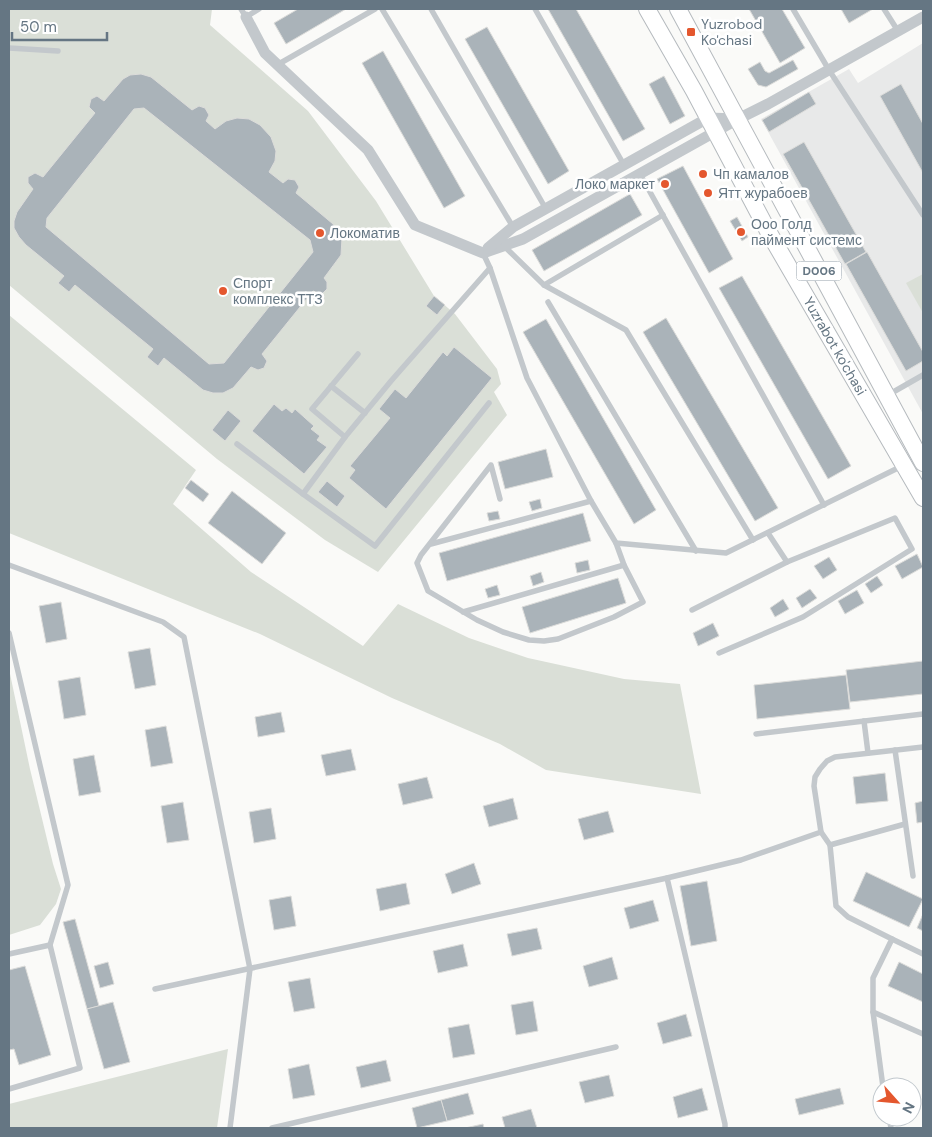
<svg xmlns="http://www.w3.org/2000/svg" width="932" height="1137" font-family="'DM Sans',sans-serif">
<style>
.built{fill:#e8e9e9}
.green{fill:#dadfd7}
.building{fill:#aab3b9;stroke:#dcdcda;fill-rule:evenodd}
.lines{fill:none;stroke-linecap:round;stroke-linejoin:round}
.primary-casing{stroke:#b5babe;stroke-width:18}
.lane{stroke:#c3c8cc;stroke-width:5.5}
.street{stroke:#c3c8cc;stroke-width:11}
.primary{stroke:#fff;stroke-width:16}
.poi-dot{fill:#e4572e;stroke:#fff;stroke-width:2}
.labels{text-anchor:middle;stroke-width:5;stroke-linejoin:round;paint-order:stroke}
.shield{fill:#fff;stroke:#939fa8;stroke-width:1}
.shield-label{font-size:12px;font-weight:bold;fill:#657683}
.poi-label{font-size:14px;fill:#657683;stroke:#fff;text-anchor:start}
.street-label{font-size:14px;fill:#657683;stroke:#fff}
</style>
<rect width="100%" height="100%" fill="#fafaf8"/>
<path class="built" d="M923 43V414L761 119 849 69 858 83Z"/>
<g class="green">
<path d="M9 9H212L210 25 308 111 376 201 434 296 455 314 497 369 501 384 494 392 507 415 378 572 325 540 217 459 9 285Z"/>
<path d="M923 274V313L906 283Z"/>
<path d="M9 315 196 470 173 504 251 572 363 646 398 604 469 638 528 658 624 679 680 684 701 794 546 770 500 744 392 698 260 634 9 533Z"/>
<path d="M9 669 30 769 53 864 61 889 56 904 40 925 9 935Z"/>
<path d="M228 1049 217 1128H9V1104Z"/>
</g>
<g class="building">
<path d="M298 9H346L286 44 274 23Z"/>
<path d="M548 9H576L645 129 623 141Z"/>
<path d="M749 9H782L805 48 780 63Z"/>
<path d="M841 9H873L849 23Z"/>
<path d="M487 27 569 171 548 184 465 39Z"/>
<path d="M383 51 465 196 444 208 362 63Z"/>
<path d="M793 60 798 69 766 87 758 85 748 69 760 62 765 71 769 73Z"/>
<path d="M141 74 151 77 192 110 199 106 205 108 209 115 206 121 215 129 226 121 237 118 249 119 260 125 271 137 276 151 275 161 269 172 283 183 288 179 295 180 299 187 296 193 333 224 342 238 341 255 324 278 327 282V289L322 294 313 291 262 354 267 361 264 368 258 370 251 367 233 388 223 393H213L203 390 164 358 158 366 147 357 153 349 75 285 69 292 58 283 64 276 26 245 19 237 14 228V221L17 212 33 189 28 183V177L35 173 43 177 95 113 89 107 91 99 97 96 104 101 123 79 130 75ZM144 108 310 240 313 252 224 363 209 364 46 227 47 218 134 109Z"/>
<path d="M664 76 685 116 670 124 649 84Z"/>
<path d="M901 84 923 124V173L880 96Z"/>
<path d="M809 92 816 104 769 132 762 120Z"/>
<path d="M804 142 866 252 845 264 783 154Z"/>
<path d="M683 166 733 259 709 273 657 179Z"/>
<path d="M630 194 642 215 544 271 532 250Z"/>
<path d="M737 217 748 237 742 241 730 221Z"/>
<path d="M867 252 923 352V361L906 371 846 264Z"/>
<path d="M742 276 851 466 828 479 719 288Z"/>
<path d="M434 296 445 305 437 315 426 306Z"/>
<path d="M666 318 778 508 755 521 643 332Z"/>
<path d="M546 319 656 510 634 524 523 332Z"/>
<path d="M454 347 492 378 386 509 349 478 355 470 350 466 390 418 379 409 395 389 406 398 443 352 447 356Z"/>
<path d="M274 404 282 411 286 408 292 413 295 409 314 426 311 429 320 436 317 440 327 447 304 474 252 431Z"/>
<path d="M228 410 241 421 225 441 212 430Z"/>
<path d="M546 449 553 477 505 489 498 462Z"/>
<path d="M191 480 209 494 203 502 185 488Z"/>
<path d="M327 481 345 496 337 507 318 492Z"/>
<path d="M232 491 286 533 262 564 208 523Z"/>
<path d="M540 499 542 508 532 511 529 502Z"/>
<path d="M498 511 500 519 489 521 487 513Z"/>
<path d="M583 513 591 541 447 581 439 553Z"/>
<path d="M917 554 923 567 902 579 895 566Z"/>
<path d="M829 557 837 570 823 579 814 566Z"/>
<path d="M588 560 590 570 577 573 575 563Z"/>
<path d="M541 572 544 582 533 586 530 576Z"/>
<path d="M877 576 883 585 871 593 865 584Z"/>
<path d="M618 578 626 603 530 633 522 607Z"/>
<path d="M497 585 500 595 488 598 485 589Z"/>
<path d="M810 589 817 598 802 608 796 598Z"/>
<path d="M857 590 864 603 845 614 838 601Z"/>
<path d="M783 599 789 609 775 617 770 608Z"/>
<path d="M61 602 67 639 46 643 39 606Z"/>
<path d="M713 623 719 636 698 646 693 633Z"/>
<path d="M150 648 156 685 135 689 128 652Z"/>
<path d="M923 661V694L850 702 846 670Z"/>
<path d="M846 675 850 709 757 719 754 685Z"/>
<path d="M80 677 86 715 64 719 58 681Z"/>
<path d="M281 712 285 732 258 737 255 717Z"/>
<path d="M166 726 173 763 151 767 145 730Z"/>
<path d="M351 749 356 770 326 776 321 755Z"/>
<path d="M94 755 101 792 79 796 73 759Z"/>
<path d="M885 773 888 801 856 804 853 777Z"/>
<path d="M427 777 433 798 403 805 398 784Z"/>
<path d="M513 798 518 819 489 827 483 806Z"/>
<path d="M923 801V822L917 823 915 803Z"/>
<path d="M183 802 189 840 167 843 161 806Z"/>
<path d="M271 808 276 839 254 843 249 812Z"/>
<path d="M608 811 614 832 584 840 578 819Z"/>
<path d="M474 863 481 884 452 894 445 874Z"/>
<path d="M866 872 923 899 909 927 853 901Z"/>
<path d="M707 881 717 941 691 946 680 886Z"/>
<path d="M406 883 410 904 380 911 376 889Z"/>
<path d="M291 896 296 926 274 930 269 900Z"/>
<path d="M653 900 659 921 630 929 624 908Z"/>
<path d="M923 914V931L917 928Z"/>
<path d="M75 919 99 1006 87 1009 63 922Z"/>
<path d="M537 928 542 949 512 956 507 934Z"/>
<path d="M463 944 468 966 438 973 433 951Z"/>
<path d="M612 957 618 979 589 987 583 966Z"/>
<path d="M108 962 114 984 100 988 94 966Z"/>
<path d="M899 962 923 974V1002L888 986Z"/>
<path d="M25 966 51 1055 19 1065 14 1049 9 1050V970Z"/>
<path d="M310 978 315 1008 294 1012 288 982Z"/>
<path d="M533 1001 538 1031 516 1035 511 1005Z"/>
<path d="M113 1002 130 1062 104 1069 87 1009Z"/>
<path d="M686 1014 692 1036 663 1044 657 1023Z"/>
<path d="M469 1024 475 1054 453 1058 448 1028Z"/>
<path d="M386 1060 391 1081 361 1088 356 1067Z"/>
<path d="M309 1064 315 1095 293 1099 288 1069Z"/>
<path d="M609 1075 614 1096 585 1103 579 1082Z"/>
<path d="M702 1088 708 1110 678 1118 673 1097Z"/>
<path d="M840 1088 844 1104 799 1115 795 1099Z"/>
<path d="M468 1093 474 1114 447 1121 441 1100Z"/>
<path d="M441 1100 447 1121 417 1128 412 1108Z"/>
<path d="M531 1109 537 1128H505L502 1117Z"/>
<path d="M483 1124 484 1128H465Z"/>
</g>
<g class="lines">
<g class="primary-casing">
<g id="primary">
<path d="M647 9 694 91 768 231 923 498"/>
<path d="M678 9 923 463"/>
</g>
</g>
<g class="lane">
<path d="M241 9 246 17 259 9"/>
<path d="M382 9 513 227"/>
<path d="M431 9 546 209"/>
<path d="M535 9 624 165"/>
<path d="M793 9 829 70 923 215"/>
<path d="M884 9 898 31"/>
<path d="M9 48 58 51"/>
<path d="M277 65 375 9"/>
<path d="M640 174 824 505"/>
<path d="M503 245 544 285 626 330 753 540"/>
<path d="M483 253 490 268 527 378 591 501 616 543 726 553 902 466"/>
<path d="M544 285 663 215"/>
<path d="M548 302 696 551"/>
<path d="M358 354 312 409 345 437 391 381 490 268"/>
<path d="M331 386 365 413"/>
<path d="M888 395 923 375"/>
<path d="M345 437 303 494 375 546 489 403"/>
<path d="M237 444 303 494"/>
<path d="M500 499 491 465 421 555 417 563 428 591 477 620 503 632 529 640 544 641 558 639 614 617 643 602 624 565 616 543"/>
<path d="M768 533 787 562"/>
<path d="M431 544 591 501"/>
<path d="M9 565 163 622 184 637 250 969 230 1128"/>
<path d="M692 610 787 562 895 518 912 549 803 617 719 653"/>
<path d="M463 612 624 565"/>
<path d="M9 633 68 885 50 945 80 1068 9 1089"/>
<path d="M864 721 868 753"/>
<path d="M756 734 923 714"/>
<path d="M895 750 913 876"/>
<path d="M830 845 905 824"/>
<path d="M667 878 725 1124V1128"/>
<path d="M892 939 923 954"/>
<path d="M9 954 50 945"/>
<path d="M155 989 667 878 741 860 821 832"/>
<path d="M873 1012 923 1034"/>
<path d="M883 1087 873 1012V978L892 939 848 917 836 906 830 845 821 832 814 786 815 777 820 769 827 761 835 757 923 747"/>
<path d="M889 1117 891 1128"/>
<path d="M272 1128 616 1047"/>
</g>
<g class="street">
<path d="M246 17 265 53 368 150 415 225 483 253 523 239 738 119 768 104 923 17"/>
<path d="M488 248 513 227 708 118 738 119"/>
</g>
<use href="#primary" class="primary"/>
</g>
<g class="poi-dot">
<rect x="686" y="27" width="10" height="10" rx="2.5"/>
<circle cx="703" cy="174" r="5"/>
<circle cx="665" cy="184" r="5"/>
<circle cx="708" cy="193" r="5"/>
<circle cx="741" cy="232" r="5"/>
<circle cx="320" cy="233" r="5"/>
<circle cx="223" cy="291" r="5"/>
</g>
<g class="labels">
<rect class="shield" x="796.5" y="261.5" width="45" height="19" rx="4"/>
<g class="shield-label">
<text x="819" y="275">D006</text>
</g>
<g class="poi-label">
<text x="701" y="29">Yuzrobod<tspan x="701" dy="16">Ko'chasi</tspan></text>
<text x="713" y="179">Чп камалов</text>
<text x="655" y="189" text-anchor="end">Локо маркет</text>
<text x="718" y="198">Ятт журабоев</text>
<text x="751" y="229">Ооо Голд<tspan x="751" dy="16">паймент системс</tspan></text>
<text x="330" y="238">Локоматив</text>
<text x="233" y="288">Спорт<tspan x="233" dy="16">комплекс ТТЗ</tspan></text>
</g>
<g class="street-label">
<text transform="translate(835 346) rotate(60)" y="5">Yuzrabot ko'chasi</text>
</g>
</g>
<rect width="932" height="1137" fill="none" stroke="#657683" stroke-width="20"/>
<g transform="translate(897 1102) rotate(117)"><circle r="24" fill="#ffffff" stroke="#c1c8cd"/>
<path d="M0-4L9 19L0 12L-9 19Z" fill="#e4572e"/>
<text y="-8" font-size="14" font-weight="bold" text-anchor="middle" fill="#657683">N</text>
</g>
<path d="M12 32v8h95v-8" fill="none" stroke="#657683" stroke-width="2.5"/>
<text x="20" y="32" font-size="15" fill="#657683" stroke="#ffffff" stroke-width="4" paint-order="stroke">50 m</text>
</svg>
